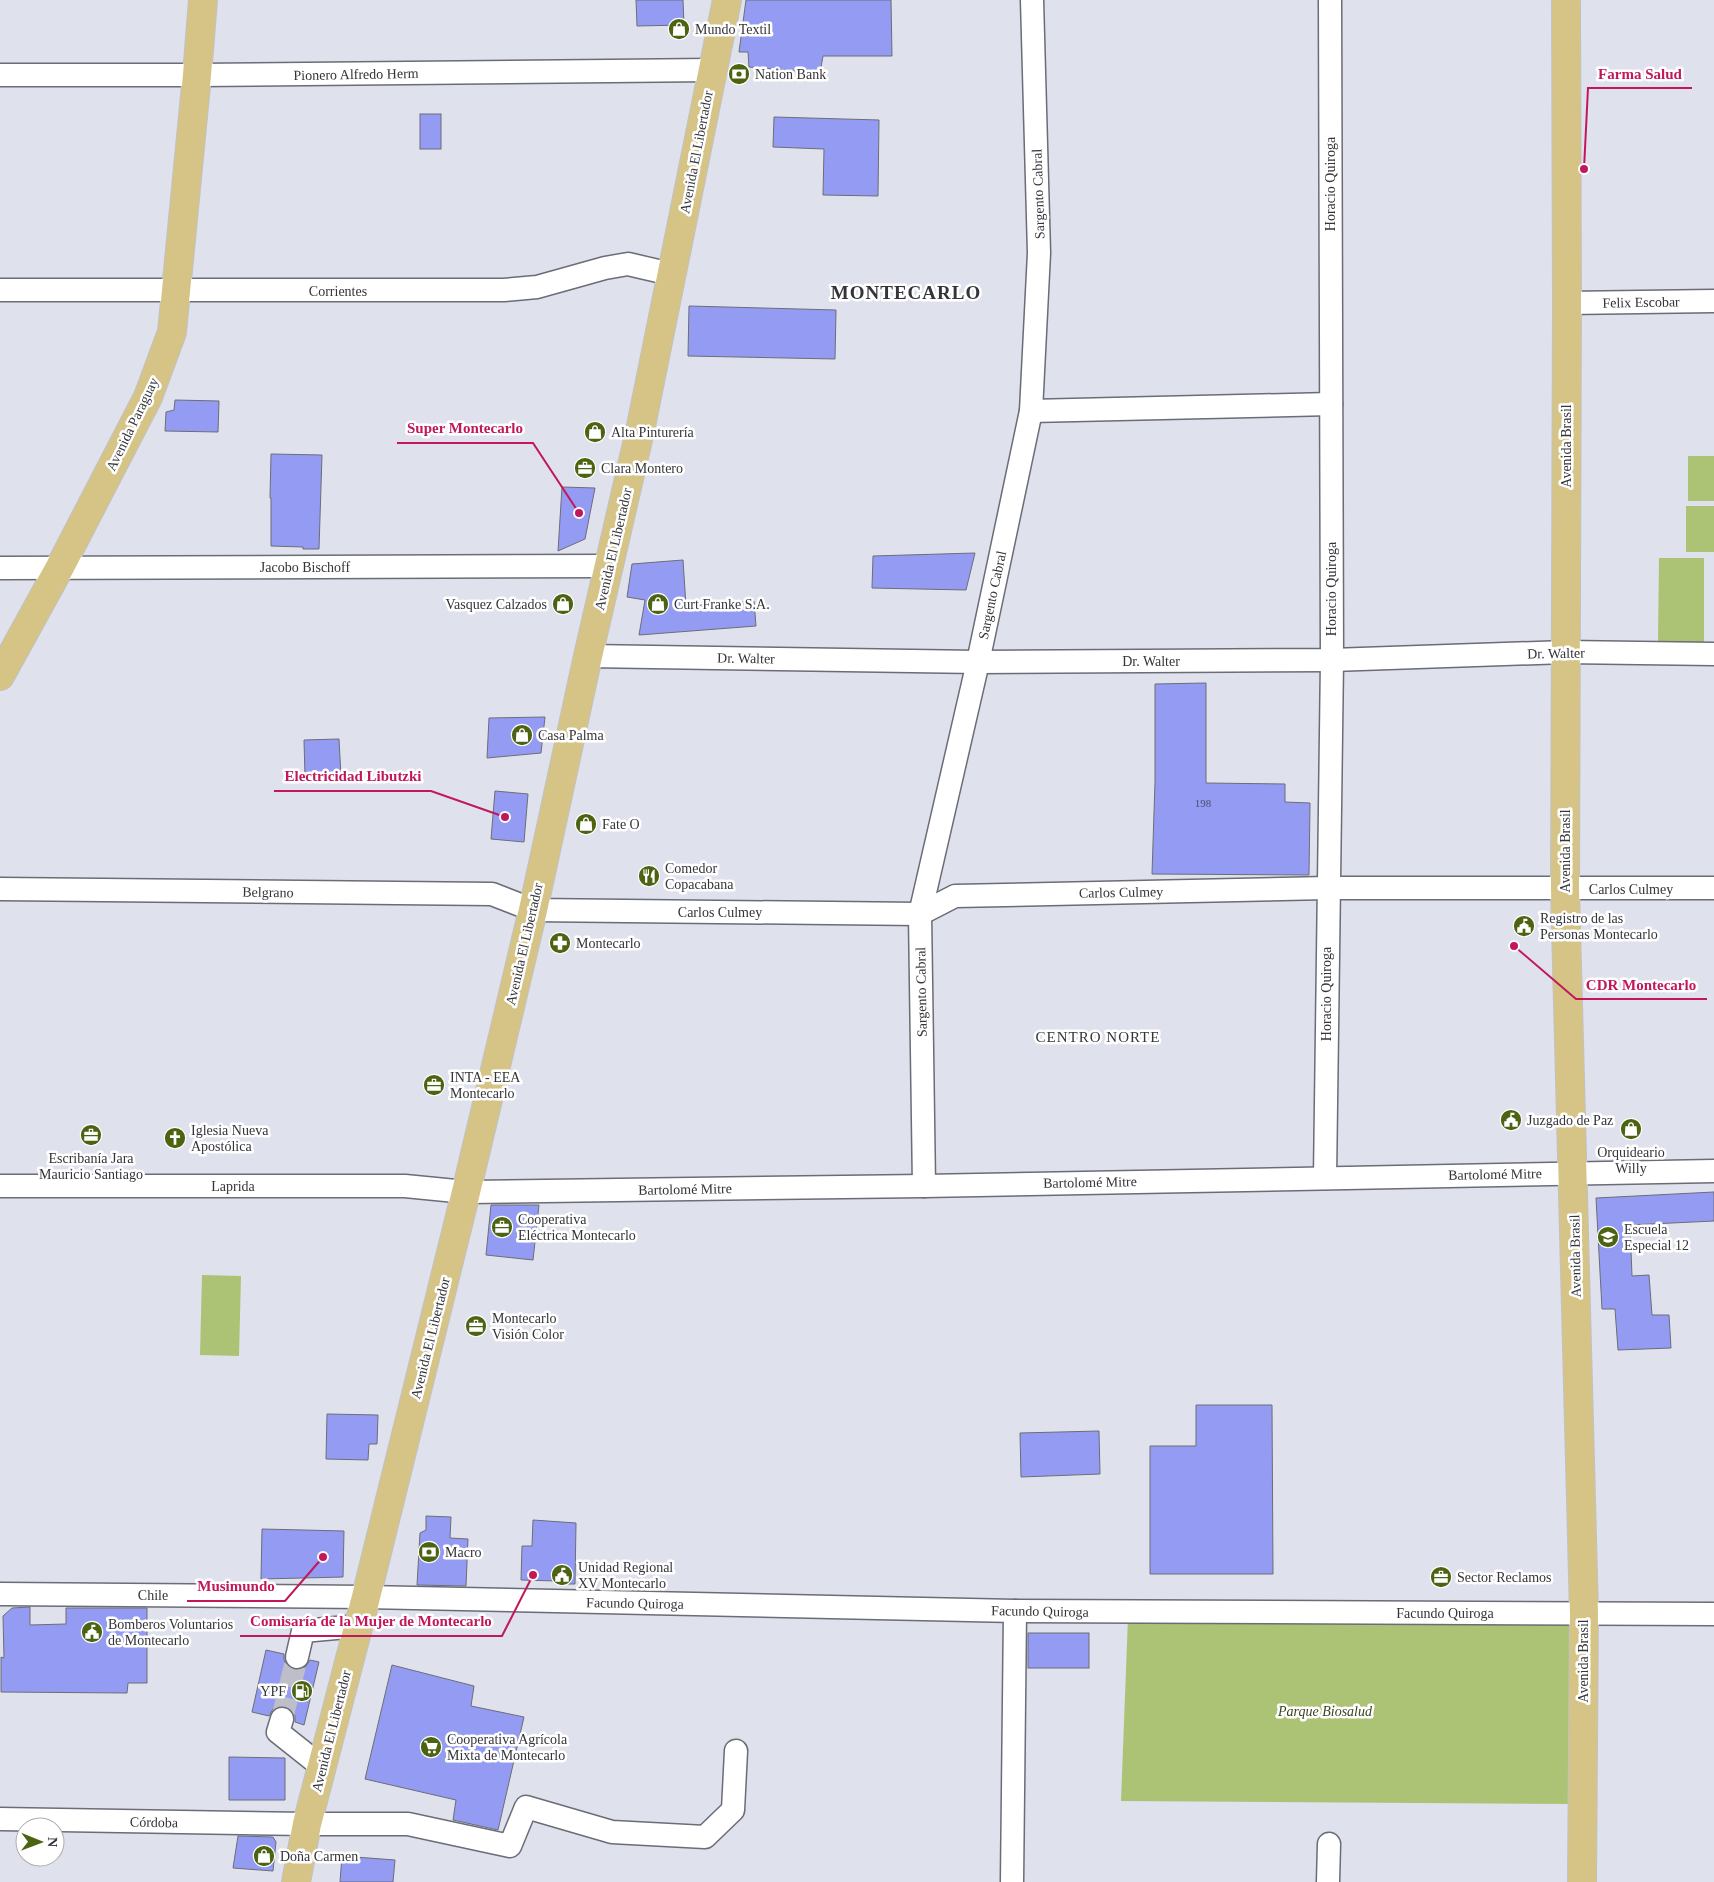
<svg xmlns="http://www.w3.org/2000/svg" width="1714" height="1882" font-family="Georgia,serif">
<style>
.green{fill:#acc376}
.building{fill:#939cf2;stroke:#6c6d77}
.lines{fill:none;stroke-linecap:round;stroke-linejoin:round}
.minor-tunnel{stroke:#bdbec8;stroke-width:22;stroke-dasharray:22 11;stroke-linecap:butt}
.minor-casing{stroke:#6a6c76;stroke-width:25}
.major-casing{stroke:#c2c2c4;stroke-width:30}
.minor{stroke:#fff;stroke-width:22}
.major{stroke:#d5c485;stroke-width:28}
.labels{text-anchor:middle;stroke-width:5;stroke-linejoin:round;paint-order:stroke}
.number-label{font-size:11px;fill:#4c4e67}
.poi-label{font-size:14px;fill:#343439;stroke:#fff;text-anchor:start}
.street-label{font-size:14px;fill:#343439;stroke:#fff}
.park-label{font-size:14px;font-style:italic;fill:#39441c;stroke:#fff}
.neighbourhood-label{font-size:15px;letter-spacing:1px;fill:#343439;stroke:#fff}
.district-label{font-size:19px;font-weight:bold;letter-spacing:1px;fill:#343439;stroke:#fff}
.leader{fill:none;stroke:#c2185b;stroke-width:2}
.callout-dot{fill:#c2185b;stroke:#fff;stroke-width:2}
.callout-label{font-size:15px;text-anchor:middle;font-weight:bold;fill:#c2185b;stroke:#fff;stroke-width:5;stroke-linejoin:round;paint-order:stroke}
</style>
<rect width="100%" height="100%" fill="#dfe1ec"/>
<g class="green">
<rect x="1688" y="456" width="26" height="45"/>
<rect x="1686" y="506" width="28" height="46"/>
<path d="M1659 558H1704V642H1658Z"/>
<path d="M202 1275 241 1276 239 1356 200 1355Z"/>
<path d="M1128 1617 1570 1624 1573 1804 1121 1801Z"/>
</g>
<g class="building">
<path d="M636 0H683L684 25 637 26Z"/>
<path d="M746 0H891L892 56H823L820 73 749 67 748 52H739Z"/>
<rect x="420" y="114" width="21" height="35"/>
<path d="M774 117 879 120 878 196 823 195 824 149 773 147Z"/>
<path d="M689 306 836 310 835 359 688 356Z"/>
<path d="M175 400 219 401 218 432 165 431 166 412 174 410Z"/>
<path d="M271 454 322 455 319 549H303V547L271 546V498H270Z"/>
<path d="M562 487 595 488 585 539 558 551Z"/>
<path d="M975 553 966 590 872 588 873 556Z"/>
<path d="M683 560 686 606 754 601 756 626 639 635 645 600 627 597 632 564Z"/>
<path d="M1206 683V783L1285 784V802L1310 803 1309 875 1152 874 1155 782V684Z"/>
<path d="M545 717 541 753 487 758 489 718Z"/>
<path d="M339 739 341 776 305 777 304 740Z"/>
<path d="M495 791 528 794 524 842 491 839Z"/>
<path d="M1714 1192V1221L1630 1225 1632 1276 1649 1275 1652 1315H1669L1671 1348 1618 1350 1615 1309H1602L1596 1198Z"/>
<path d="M491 1205H539L533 1260 486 1255Z"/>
<path d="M1196 1405H1272L1273 1574H1150V1446H1196Z"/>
<path d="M327 1414 378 1415 377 1444H369L368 1460 326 1459Z"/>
<path d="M1099 1431 1100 1474 1021 1477 1020 1433Z"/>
<path d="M426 1516 451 1517 450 1538 468 1539 466 1586 417 1585 420 1533 426 1530Z"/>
<path d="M533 1520 576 1523 575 1584H556V1581L521 1580 522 1546H532Z"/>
<path d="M262 1529 344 1531 343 1577 261 1579Z"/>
<path d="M30 1607V1625L66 1624V1608H147V1683H128L127 1693 1 1692V1657L4 1658 3 1616 12 1608Z"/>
<rect x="1028" y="1633" width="61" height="35"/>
<path d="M266 1650 284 1654V1660L288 1666 295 1670H300L306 1666 310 1660 319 1662 304 1725 295 1722V1716L292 1710 285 1706H279L273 1709 269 1716 252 1712Z"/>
<path d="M392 1665 474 1686 471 1706 524 1717 498 1830 453 1820 456 1800 365 1779Z"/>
<path d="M229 1757 285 1758V1800H229Z"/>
<path d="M238 1836 273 1837 276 1842 273 1871 233 1868Z"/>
<path d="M342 1856 395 1860 393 1882H340Z"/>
</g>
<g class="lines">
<path class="minor-tunnel" d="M282 1719 297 1657"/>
<g class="minor-casing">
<g id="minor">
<path d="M0 75H197L712 70"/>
<path d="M0 290H504L537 287 605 268 628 264 671 274"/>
<path d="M1567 303 1714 301"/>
<path d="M1031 411 1331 404"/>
<path d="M0 568 610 566"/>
<path d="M588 656 978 662 1332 660 1565 652 1714 654"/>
<path d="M0 889 492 894 533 910 920 914 955 896 1327 888H1714"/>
<path d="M1325 1178 1332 660 1330 0"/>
<path d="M0 1186H405L466 1192 924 1186 1714 1171"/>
<path d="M924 1186 920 914 978 662 1031 411 1039 253 1032 0"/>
<path d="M0 1594 366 1597 1015 1611 1714 1614"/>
<path d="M297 1657 303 1631 358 1626"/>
<path d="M282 1719 278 1732 322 1767"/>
<path d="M0 1819 307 1824H408L510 1846 526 1807 612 1832 705 1837 733 1810 736 1751"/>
<path d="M1012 1882 1015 1611"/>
<path d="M1328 1882 1329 1844"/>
</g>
</g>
<g class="major-casing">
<g id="major">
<path d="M1566 0 1567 303 1565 889 1584 1614 1582 1882"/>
<path d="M0 676 60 567 148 397 172 332 197 75 203 0"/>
<path d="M296 1882 307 1824 366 1597 466 1192 533 910 588 656 640 431 727 0"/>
</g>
</g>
<use href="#minor" class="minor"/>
<use href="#major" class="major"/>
</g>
<defs>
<g id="shop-disc" transform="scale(1.125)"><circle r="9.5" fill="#4c6311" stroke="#fff"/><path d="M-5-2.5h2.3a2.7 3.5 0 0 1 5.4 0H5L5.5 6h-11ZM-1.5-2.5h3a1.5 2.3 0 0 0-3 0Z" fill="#fff"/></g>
<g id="bank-disc" transform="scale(1.125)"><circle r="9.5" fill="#4c6311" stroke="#fff"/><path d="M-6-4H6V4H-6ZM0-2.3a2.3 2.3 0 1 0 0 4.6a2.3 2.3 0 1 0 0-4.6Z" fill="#fff"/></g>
<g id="office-disc" transform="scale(1.125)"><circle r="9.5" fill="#4c6311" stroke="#fff"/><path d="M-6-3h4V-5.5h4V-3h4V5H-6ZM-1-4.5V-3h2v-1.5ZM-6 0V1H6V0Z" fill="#fff"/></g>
<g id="restaurant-disc" transform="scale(1.125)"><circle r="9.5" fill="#4c6311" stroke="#fff"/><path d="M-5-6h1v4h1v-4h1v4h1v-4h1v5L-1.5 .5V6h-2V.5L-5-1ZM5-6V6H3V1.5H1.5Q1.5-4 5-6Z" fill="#fff"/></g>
<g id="civic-disc" transform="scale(1.125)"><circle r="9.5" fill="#4c6311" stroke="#fff"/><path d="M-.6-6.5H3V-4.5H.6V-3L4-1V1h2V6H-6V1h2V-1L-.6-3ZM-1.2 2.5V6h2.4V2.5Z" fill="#fff"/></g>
<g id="pharmacy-disc" transform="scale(1.125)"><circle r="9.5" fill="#4c6311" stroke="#fff"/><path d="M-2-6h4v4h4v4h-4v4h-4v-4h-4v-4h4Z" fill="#fff"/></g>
<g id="church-disc" transform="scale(1.125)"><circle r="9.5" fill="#4c6311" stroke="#fff"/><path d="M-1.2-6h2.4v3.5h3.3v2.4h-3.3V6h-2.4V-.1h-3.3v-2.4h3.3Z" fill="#fff"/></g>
<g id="school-disc" transform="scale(1.125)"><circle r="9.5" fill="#4c6311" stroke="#fff"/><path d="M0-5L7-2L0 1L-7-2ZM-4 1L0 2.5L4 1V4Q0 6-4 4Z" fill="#fff"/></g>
<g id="fuel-disc" transform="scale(1.125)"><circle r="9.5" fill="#4c6311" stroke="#fff"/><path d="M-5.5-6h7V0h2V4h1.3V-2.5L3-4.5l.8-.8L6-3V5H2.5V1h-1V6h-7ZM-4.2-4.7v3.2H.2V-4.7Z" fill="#fff"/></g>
<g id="supermarket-disc" transform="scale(1.125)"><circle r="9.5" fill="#4c6311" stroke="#fff"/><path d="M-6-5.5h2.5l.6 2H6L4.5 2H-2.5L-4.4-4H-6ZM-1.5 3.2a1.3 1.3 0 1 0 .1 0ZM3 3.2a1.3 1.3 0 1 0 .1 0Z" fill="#fff"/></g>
</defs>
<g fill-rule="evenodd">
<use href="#shop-disc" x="679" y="29"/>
<use href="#bank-disc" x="739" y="74"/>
<use href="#shop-disc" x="595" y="432"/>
<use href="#office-disc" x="585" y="468"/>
<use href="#shop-disc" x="563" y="604"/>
<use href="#shop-disc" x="658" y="604"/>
<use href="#shop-disc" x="522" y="735"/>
<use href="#shop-disc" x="586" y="824"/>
<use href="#restaurant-disc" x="649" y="876"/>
<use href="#civic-disc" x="1524" y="926"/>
<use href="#pharmacy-disc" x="560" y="943"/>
<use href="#office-disc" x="434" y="1085"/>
<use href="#civic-disc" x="1511" y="1120"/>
<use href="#shop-disc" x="1631" y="1129"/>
<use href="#office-disc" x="91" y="1135"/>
<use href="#church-disc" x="175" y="1138"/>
<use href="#office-disc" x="502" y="1227"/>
<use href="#school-disc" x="1608" y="1237"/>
<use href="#office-disc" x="476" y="1326"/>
<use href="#bank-disc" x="429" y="1552"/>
<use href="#civic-disc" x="562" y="1575"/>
<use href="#office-disc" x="1441" y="1577"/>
<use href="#civic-disc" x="92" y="1632"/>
<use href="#fuel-disc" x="302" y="1691"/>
<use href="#supermarket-disc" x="431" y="1747"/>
<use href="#shop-disc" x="264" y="1856"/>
</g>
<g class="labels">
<g class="number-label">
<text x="1203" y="807">198</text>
</g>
<g class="poi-label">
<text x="695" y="34">Mundo Textil</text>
<text x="755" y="79">Nation Bank</text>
<text x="611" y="437">Alta Pinturería</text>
<text x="601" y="473">Clara Montero</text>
<text x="547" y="609" text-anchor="end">Vasquez Calzados</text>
<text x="674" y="609">Curt Franke S.A.</text>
<text x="538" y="740">Casa Palma</text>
<text x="602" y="829">Fate O</text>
<text x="665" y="873">Comedor<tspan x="665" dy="16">Copacabana</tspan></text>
<text x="1540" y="923">Registro de las<tspan x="1540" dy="16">Personas Montecarlo</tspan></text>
<text x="576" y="948">Montecarlo</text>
<text x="450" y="1082">INTA - EEA<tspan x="450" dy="16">Montecarlo</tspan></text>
<text x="1527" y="1125">Juzgado de Paz</text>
<text x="191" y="1135">Iglesia Nueva<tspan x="191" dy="16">Apostólica</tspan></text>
<text x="1631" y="1157" text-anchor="middle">Orquideario<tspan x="1631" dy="16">Willy</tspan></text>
<text x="91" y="1163" text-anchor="middle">Escribanía Jara<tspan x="91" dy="16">Mauricio Santiago</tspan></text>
<text x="518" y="1224">Cooperativa<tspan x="518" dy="16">Eléctrica Montecarlo</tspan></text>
<text x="1624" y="1234">Escuela<tspan x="1624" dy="16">Especial 12</tspan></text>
<text x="492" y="1323">Montecarlo<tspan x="492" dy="16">Visión Color</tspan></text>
<text x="445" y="1557">Macro</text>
<text x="578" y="1572">Unidad Regional<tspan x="578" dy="16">XV Montecarlo</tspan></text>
<text x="1457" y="1582">Sector Reclamos</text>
<text x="108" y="1629">Bomberos Voluntarios<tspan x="108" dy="16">de Montecarlo</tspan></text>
<text x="286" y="1696" text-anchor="end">YPF</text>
<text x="447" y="1744">Cooperativa Agrícola<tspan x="447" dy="16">Mixta de Montecarlo</tspan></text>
<text x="280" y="1861">Doña Carmen</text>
</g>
<g class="street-label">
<text transform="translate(356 74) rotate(-1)" y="5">Pionero Alfredo Herm</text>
<text transform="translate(696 152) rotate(-79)" y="5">Avenida El Libertador</text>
<text transform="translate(1330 184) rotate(-90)" y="5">Horacio Quiroga</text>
<text transform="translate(1038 194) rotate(-92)" y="5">Sargento Cabral</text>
<text x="338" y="296">Corrientes</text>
<text transform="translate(1641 302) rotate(-1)" y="5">Felix Escobar</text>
<text transform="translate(132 424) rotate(-64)" y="5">Avenida Paraguay</text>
<text transform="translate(1566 446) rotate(-90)" y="5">Avenida Brasil</text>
<text transform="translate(613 549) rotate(-77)" y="5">Avenida El Libertador</text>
<text x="305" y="572">Jacobo Bischoff</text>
<text transform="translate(1331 589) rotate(-90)" y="5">Horacio Quiroga</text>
<text transform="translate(992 595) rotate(-78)" y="5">Sargento Cabral</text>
<text transform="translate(1556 653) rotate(-1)" y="5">Dr. Walter</text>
<text transform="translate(746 658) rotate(1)" y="5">Dr. Walter</text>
<text x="1151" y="666">Dr. Walter</text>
<text transform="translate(1565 851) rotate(-90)" y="5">Avenida Brasil</text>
<text x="1631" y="894">Carlos Culmey</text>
<text transform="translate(268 892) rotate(1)" y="5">Belgrano</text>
<text transform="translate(1121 892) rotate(-1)" y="5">Carlos Culmey</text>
<text x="720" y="917">Carlos Culmey</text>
<text transform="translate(524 944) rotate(-77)" y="5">Avenida El Libertador</text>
<text transform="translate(921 992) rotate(-91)" y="5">Sargento Cabral</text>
<text transform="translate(1326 994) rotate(-90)" y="5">Horacio Quiroga</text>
<text transform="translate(1495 1174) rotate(-1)" y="5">Bartolomé Mitre</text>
<text transform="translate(1090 1182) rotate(-1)" y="5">Bartolomé Mitre</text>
<text x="233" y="1191">Laprida</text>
<text transform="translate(685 1189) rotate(-1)" y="5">Bartolomé Mitre</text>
<text transform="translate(1575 1256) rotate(-91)" y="5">Avenida Brasil</text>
<text transform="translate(430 1338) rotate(-76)" y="5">Avenida El Libertador</text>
<text x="153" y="1600">Chile</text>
<text transform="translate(635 1603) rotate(1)" y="5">Facundo Quiroga</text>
<text transform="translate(1040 1611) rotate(1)" y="5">Facundo Quiroga</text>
<text x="1445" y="1618">Facundo Quiroga</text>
<text transform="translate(1583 1661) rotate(-90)" y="5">Avenida Brasil</text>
<text transform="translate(331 1731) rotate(-76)" y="5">Avenida El Libertador</text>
<text transform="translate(154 1822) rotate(1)" y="5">Córdoba</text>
</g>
<g class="park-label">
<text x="1325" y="1716">Parque Biosalud</text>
</g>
<g class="neighbourhood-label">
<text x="1098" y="1042">CENTRO NORTE</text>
</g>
<g class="district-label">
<text x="906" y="299">MONTECARLO</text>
</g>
</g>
<path class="leader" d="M1584 169L1588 88H1692M579 513L533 443H397M505 817L431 791H274M1514 946L1576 999H1707M323 1557L285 1601H187M533 1575L502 1636H240"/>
<g class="callout-dot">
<circle cx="1584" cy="169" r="5"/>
<circle cx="579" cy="513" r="5"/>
<circle cx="505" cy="817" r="5"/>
<circle cx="1514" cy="946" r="5"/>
<circle cx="323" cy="1557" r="5"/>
<circle cx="533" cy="1575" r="5"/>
</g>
<g class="callout-label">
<text x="1640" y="79">Farma Salud</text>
<text x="465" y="433">Super Montecarlo</text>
<text x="353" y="781">Electricidad Libutzki</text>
<text x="1641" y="990">CDR Montecarlo</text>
<text x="236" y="1591">Musimundo</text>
<text x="371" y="1626">Comisaría de la Mujer de Montecarlo</text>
</g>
<g transform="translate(40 1842) rotate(91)"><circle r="24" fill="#ffffff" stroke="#aeaeb0"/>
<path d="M0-4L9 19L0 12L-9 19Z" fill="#4c6311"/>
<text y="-8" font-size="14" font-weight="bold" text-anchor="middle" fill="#343439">N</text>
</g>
</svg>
